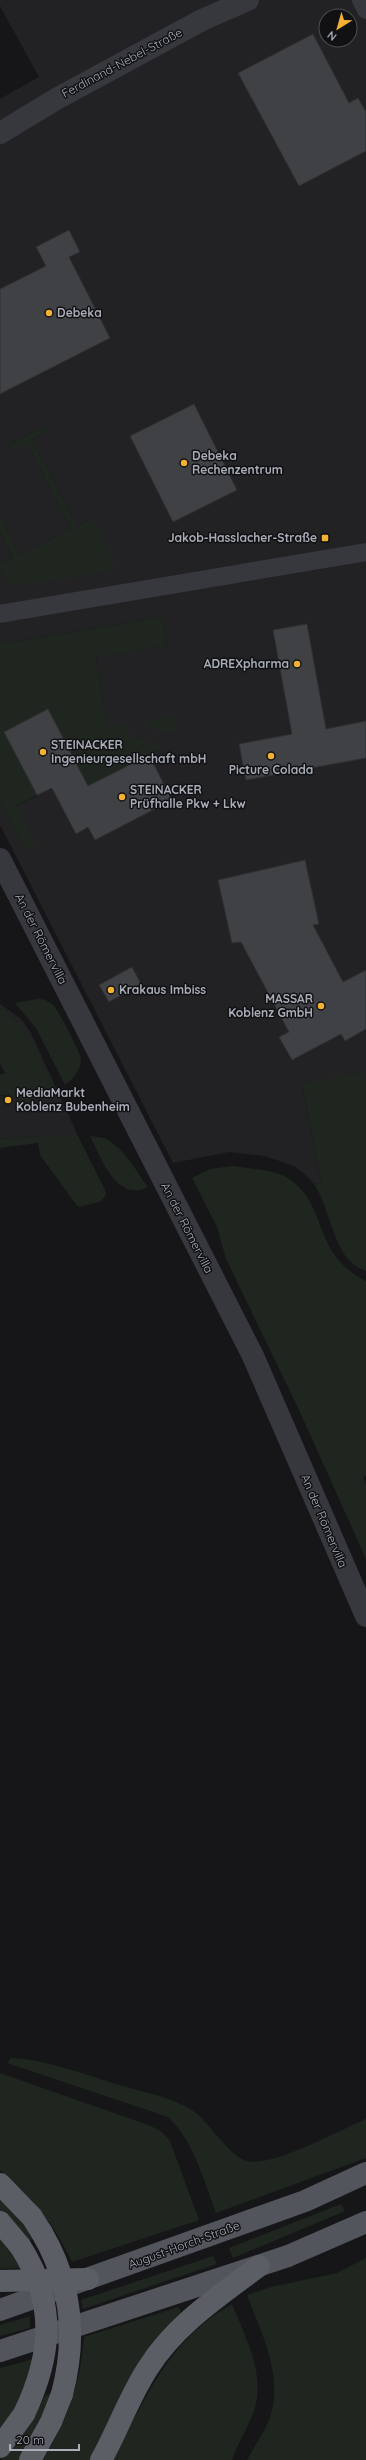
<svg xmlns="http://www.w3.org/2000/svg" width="366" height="2460" font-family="Quicksand,sans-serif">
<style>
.built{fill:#222225;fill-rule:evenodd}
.green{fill:#1e261f}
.building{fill:#404145;stroke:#303034}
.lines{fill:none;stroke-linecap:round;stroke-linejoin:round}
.minor{stroke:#37383d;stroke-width:18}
.tertiary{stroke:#37383d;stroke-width:22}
.primary{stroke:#53555c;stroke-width:22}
.trunk{stroke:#5b5e65;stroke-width:22}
.trunk-bridge{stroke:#5b5e65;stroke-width:22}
.poi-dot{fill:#f2b134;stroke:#111113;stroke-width:1.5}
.labels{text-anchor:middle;stroke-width:3;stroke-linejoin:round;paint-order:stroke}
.street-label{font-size:12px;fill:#a8adb8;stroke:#111113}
.poi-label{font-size:12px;font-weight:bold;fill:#a8adb8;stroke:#111113;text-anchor:start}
</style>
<rect width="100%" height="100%" fill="#161618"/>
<g class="built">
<path d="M0 0H366V1071L302 1085 321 1183 314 1184 306 1175 294 1166 265 1156 229 1152 173 1163 0 825V802L24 849 16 806 37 796 4 732 48 709 81 773 162 747 143 742 133 737 126 730 107 728 96 656 168 645 162 617 0 644V569L10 587 92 518 77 526 32 440 48 432 45 426 8 445 11 451 27 443 71 529 21 555 0 514V99L39 77 0 6ZM326 16H350V40H326Z"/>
<path d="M0 532 13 558 0 564Z"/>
<path d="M0 1004 21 1019 31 1033 78 1136H38L0 1139V1094L6 1098 17 1021 0 1008Z"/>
</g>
<g class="green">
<path d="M45 426 48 432 32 440 77 526 92 518 114 562 111 571 10 587 0 569V564L13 558 0 532V514L21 555 71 529 27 443 11 451 8 445Z"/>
<path d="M162 617 168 645 96 657 107 727 124 725 133 737 163 747 72 794 81 773 48 710 5 732 37 795 16 806 36 844 24 849 0 802V644Z"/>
<path d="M175 717 177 731C164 734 154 733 147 721Z"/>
<path d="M37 999C43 999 47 1000 52 1004 57 1007 81 1054 81 1059 80 1071 74 1078 65 1085L36 1028 15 1003Z"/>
<path d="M0 1008C29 1025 41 1062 56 1091L24 1102 0 1094V1075L5 1073 0 1063Z"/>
<path d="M366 1071V1271C362 1269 356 1267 352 1263 334 1249 328 1204 314 1184L321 1183 302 1084Z"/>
<path d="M38 1136H78L105 1190 106 1195 100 1202 78 1207 40 1155 38 1143 0 1148V1139Z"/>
<path d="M90 1136C95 1137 102 1137 106 1139 124 1148 136 1171 148 1187 116 1203 101 1157 90 1136Z"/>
<path d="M233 1166C250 1169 277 1169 292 1181 329 1209 312 1254 366 1281V1476H363L366 1485V1559L299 1410 226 1259 217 1227 192 1178 210 1169Z"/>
<path d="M11 2058C46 2059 92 2077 126 2087 148 2093 173 2098 192 2110 210 2121 232 2163 253 2162 284 2161 336 2132 366 2119V2158L216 2213C204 2181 194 2141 168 2117L7 2063Z"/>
<path d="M0 2073 151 2126 162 2132 170 2141 199 2220 72 2262C55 2225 31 2196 0 2170Z"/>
<path d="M0 2197 19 2217 34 2238 29 2241 0 2210Z"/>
<path d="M341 2204 345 2211 233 2258 229 2248Z"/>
<path d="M0 2235 22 2268 0 2269Z"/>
<path d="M213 2256 217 2264 83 2309 81 2300Z"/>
<path d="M366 2258V2460H247C254 2446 265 2432 270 2417 284 2376 261 2332 247 2295L271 2287 337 2273Z"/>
<path d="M232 2304C246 2339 268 2378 252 2416 246 2431 237 2444 232 2460H113C146 2398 167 2341 232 2304Z"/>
<path d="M179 2307 182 2315 147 2350 130 2378 90 2460H43C67 2422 81 2381 84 2337Z"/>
<path d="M30 2316V2328L0 2336V2325Z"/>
<path d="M34 2359 24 2394 0 2433V2368Z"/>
<path d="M53 2392 45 2415 19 2460H0L13 2446 45 2396Z"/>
</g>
<g class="building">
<path d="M313 34 349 103 358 98 366 112V151L299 186 238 73Z"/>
<path d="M69 230 80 252 69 257 110 338 0 394V289L46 266 36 247Z"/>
<path d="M194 404 237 490 173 522 130 436Z"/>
<path d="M307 624 326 729 366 721V758L246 780 239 744 292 734 273 630Z"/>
<path d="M48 709 88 786 149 755 172 800 95 840 88 827 76 834 52 788 37 795 4 732Z"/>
<path d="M305 860 319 924 313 925 343 982 366 970V1029L345 1041 341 1034 292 1060 279 1037 289 1032 241 942 232 943 218 880Z"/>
<path d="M132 967 141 984 109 1002 99 985Z"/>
</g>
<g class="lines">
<g class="minor">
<path d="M361 0 366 10"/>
<path d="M0 614 366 552"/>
</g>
<g class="tertiary">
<path d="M0 133 58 98 202 20 248 0"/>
<path d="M0 859 253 1356 366 1616"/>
</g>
<g class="primary">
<path d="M0 2310 305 2201 366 2173"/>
<path d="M0 2351 288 2256 366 2222"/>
</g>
<g class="trunk">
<path d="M0 2184 32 2217 42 2233"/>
<path d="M0 2222 20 2246"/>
<path d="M0 2281 88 2279"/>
<path d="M0 2447 24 2414"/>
<path d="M30 2460 51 2422 62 2394"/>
<path d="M101 2460C118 2430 129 2397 148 2368 175 2325 219 2296 259 2266"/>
</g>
<g class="trunk-bridge">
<path d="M42 2233C72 2284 77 2337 62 2394"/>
<path d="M20 2246C57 2303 52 2355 24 2414"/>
</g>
</g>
<g class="poi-dot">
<circle cx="49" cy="313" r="4"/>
<circle cx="184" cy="463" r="4"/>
<rect x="321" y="534" width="8" height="8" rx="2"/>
<circle cx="297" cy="664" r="4"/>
<circle cx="43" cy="752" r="4"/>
<circle cx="271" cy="756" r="4"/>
<circle cx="122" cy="797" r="4"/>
<circle cx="111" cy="990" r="4"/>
<circle cx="321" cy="1006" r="4"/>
<circle cx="8" cy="1100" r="4"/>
</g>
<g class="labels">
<g class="street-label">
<text transform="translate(122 63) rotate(-28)" y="4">Ferdinand-Nebel-Straße</text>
<text transform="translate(41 939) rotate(63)" y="4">An der Römervilla</text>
<text transform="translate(187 1228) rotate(63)" y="4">An der Römervilla</text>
<text transform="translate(324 1521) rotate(67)" y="4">An der Römervilla</text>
<text transform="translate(184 2245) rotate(-20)" y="4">August-Horch-Straße</text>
</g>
<g class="poi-label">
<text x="57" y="317">Debeka</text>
<text x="192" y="460">Debeka<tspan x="192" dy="14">Rechenzentrum</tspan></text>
<text x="317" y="542" text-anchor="end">Jakob-Hasslacher-Straße</text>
<text x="289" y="668" text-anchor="end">ADREXpharma</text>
<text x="51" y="749">STEINACKER<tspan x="51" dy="14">Ingenieurgesellschaft mbH</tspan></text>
<text x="271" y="774" text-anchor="middle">Picture Colada</text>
<text x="130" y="794">STEINACKER<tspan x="130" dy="14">Prüfhalle Pkw + Lkw</tspan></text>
<text x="119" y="994">Krakaus Imbiss</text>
<text x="313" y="1003" text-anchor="end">MASSAR<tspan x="313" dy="14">Koblenz GmbH</tspan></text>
<text x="16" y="1097">MediaMarkt<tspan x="16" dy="14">Koblenz Bubenheim</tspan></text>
</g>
</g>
<g transform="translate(338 28) rotate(217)"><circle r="19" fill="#111113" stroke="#4d4f55"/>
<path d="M0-3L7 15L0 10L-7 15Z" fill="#f2b134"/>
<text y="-6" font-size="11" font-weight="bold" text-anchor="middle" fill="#a8adb8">N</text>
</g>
<path d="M10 2444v6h69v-6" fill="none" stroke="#a8adb8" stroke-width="2"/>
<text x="16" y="2444" font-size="12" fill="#a8adb8" stroke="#111113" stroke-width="3" paint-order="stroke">20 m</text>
</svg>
